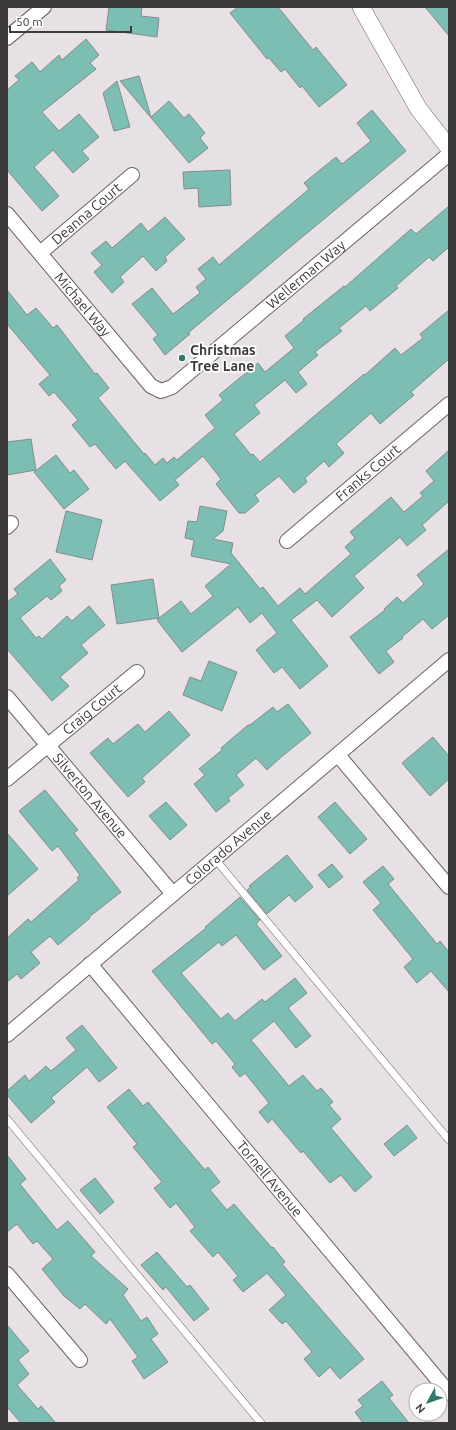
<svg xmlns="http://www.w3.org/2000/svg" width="456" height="1430" font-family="Ubuntu,sans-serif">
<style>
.building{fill:#7cbdb4;stroke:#858d8b}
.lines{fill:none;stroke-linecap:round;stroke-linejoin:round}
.service-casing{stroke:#6a6367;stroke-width:8}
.minor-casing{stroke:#6a6367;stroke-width:16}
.tertiary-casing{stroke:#6a6367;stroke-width:18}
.service{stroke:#fff;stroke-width:7}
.minor{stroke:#fff;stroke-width:14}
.tertiary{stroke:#fff;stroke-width:17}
.poi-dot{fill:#317870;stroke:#fff;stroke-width:1.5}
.labels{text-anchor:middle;stroke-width:3.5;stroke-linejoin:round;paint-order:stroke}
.street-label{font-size:14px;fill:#3d3a3c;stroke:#fff}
.poi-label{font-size:14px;font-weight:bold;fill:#3d3a3c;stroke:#fff;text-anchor:start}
</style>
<rect width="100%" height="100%" fill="#e7e0e4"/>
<g class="building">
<path d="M109 7H142L141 16 159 18 157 37 106 30Z"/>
<path d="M238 7H278L313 50 316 47 347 85 319 107 302 86 300 88 285 69 281 72 269 58 267 59 230 13Z"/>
<path d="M425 7H449V36Z"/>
<path d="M86 39 99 55 90 63 96 69 42 112 59 131 79 114 99 137 82 151 89 159 73 173 53 150 34 167 59 196 42 211 7 170V90L19 80 15 76 32 62 40 72 59 55 62 60Z"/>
<path d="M139 76 151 117 169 101 184 118 189 114 205 133 200 138 208 148 189 163 120 81Z"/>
<path d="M117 81 130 127 114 131 103 93Z"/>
<path d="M372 110 406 151 283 253 243 287 188 333 190 334 165 355 153 339 158 335 132 304 152 288 173 314 200 293 196 287 206 279 198 269 213 257 219 265 309 189 304 183 336 157 342 164 371 141 357 123Z"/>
<path d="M230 170 231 205 199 207 198 188 184 189 183 172Z"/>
<path d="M449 206V247L433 261 429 257 396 286 398 288 370 311 366 306 339 328 342 331 315 352 318 355 298 372 307 384 296 393 285 380 254 405 260 413 234 434 251 455 253 454 260 462 364 374 365 375 395 348 401 355 423 338 420 334 449 310V359L411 392 414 395 380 424 371 413 336 444 344 453 329 467 324 461 305 478 307 482 294 493 279 476 255 495 259 501 245 513H239L216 484 221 479 203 456 175 480 179 485 160 501 125 461 116 469 95 444 90 447 72 425 78 420 54 392 49 396 39 384 50 375 7 324V290L27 315 36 308 53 328 57 325 95 374 97 373 109 388 98 398 144 454 145 453 155 465 163 458 167 463 174 457 177 460 215 428 205 415 223 400 219 395 258 363 265 372 294 348 285 336 304 320 303 319 344 286 345 287 411 229 416 234Z"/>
<path d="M165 217 185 239 165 257 167 261 156 271 143 256 120 277 124 282 112 293 94 272 102 265 91 253 106 241 112 248 141 223 148 232Z"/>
<path d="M31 439 36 470 7 475V442Z"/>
<path d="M449 450V501L422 525 426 530 407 546 400 537 354 576 364 588 332 617 317 600 291 620 328 666 300 689 282 667 274 673 256 650 277 633 262 613 250 623 238 607 182 652 157 620 159 618 117 624 111 585 153 579 159 618 181 601 191 614 213 596 205 586 231 564 191 556 194 540 185 538 188 521 197 522 200 506 227 511 223 531 213 539 233 543 231 553 260 589 263 587 278 606 300 588 305 594 351 554 345 547 355 538 350 532 391 497 404 512 423 496 420 493 434 481 426 471Z"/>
<path d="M56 455 70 473 74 470 89 489 64 509 34 472Z"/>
<path d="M66 511 102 520 92 560 56 552Z"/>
<path d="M449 549V615L432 629 423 619 402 637 403 638 386 651 394 662 379 674 350 637 385 610 384 609 397 597 403 603 424 584 417 575Z"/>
<path d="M50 559 66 580 59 586 62 591 51 600 47 596 20 618 36 638 39 636 42 639 67 616 72 621 89 606 105 625 81 645 88 653 60 677 69 686 52 701 7 649V602L18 594 14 589Z"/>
<path d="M209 661 237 672 222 711 183 695 190 677 201 681Z"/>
<path d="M288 704 311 733 280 758 267 770 256 758 236 775 244 785 228 798 230 801 216 812 194 784 205 775 199 769 222 750 221 748 248 725H250L273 707 277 712Z"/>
<path d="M169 711 190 735 142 778 145 782 128 797 90 753 108 738 113 744 138 724 145 732Z"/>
<path d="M433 737 449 756V779L430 796 402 763Z"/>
<path d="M45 790 78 830 74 833 121 892 89 917 90 918 58 945 50 936 31 952 40 963 21 979 17 974 7 982V938L28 919 31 922 79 880 77 878 80 875 58 846 52 851 19 811Z"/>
<path d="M166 802 187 825 170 840 149 816Z"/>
<path d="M335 802 367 839 350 854 318 817Z"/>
<path d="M7 833 38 869 7 896Z"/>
<path d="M287 855 313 887 295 902 289 895 267 914 247 890 251 887 249 886Z"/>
<path d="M332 864 343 877 329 888 318 875Z"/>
<path d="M383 866 394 879 388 884 437 944 440 941 449 952V992L431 971 417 983 404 967 413 959 373 910 381 903 363 882Z"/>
<path d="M240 897 260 920 256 924 282 956 264 970 236 935 222 946 219 942 181 973 221 1019 228 1013 235 1021 262 999 265 1002 295 978 307 993 288 1008 311 1036 296 1048 274 1021 251 1040 289 1086 303 1075 317 1091 321 1088 333 1102 329 1105 341 1119 331 1128 372 1177 355 1192 341 1175 330 1183 303 1151 301 1153 272 1119 268 1123 259 1112 269 1103 245 1073 240 1077 232 1067 235 1064 216 1041 212 1044 152 971 206 928 205 927Z"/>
<path d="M82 1025 117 1068 99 1082 87 1067 51 1098 55 1102 31 1123 7 1095V1091L25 1075 29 1081 46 1066 51 1071 76 1050 66 1038Z"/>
<path d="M129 1089 143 1106 148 1102 205 1170 208 1167 220 1182 210 1190 227 1210 234 1204 272 1248 273 1247 285 1262 282 1264 364 1359 340 1379 330 1367 319 1377 304 1359 312 1352 286 1321 282 1324 269 1310 286 1295 267 1273 243 1292 233 1280 238 1276 218 1252 213 1257 190 1231 195 1227 176 1203 170 1208 154 1188 162 1182 133 1147 137 1144 107 1107Z"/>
<path d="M407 1125 417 1138 394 1156 384 1144Z"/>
<path d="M7 1155 26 1179 20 1184 57 1230 68 1221 95 1252 91 1256 128 1289 123 1295 141 1321 147 1317 158 1334 151 1339 168 1362 144 1379 132 1361 138 1357 110 1319 106 1324 85 1304 80 1309 64 1296 42 1269 53 1259 37 1241 33 1244 17 1224 7 1232Z"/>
<path d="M95 1178 114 1202 100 1214 80 1190Z"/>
<path d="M157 1252 187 1287 190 1285 209 1309 194 1321 166 1287 163 1290 141 1265Z"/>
<path d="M7 1325 29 1351 18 1360 29 1374 17 1385 38 1409 41 1406 56 1423H21L7 1407Z"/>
<path d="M382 1381 393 1395 389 1398 409 1423H363L355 1412 363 1406 358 1400Z"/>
</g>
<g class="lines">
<g class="service-casing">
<g id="service">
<path d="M215 859 449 1140"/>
<path d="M7 1119 261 1423"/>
</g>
</g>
<g class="minor-casing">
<g id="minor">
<path d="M7 38 44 7"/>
<path id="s1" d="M7 214 151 386 161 391 172 387 449 154"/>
<path id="s2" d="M40 253 132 175"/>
<path d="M7 527 11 523"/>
<path id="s3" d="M287 541 449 404"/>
<path id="s4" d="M7 697 173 894"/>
<path d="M338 755 449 887"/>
<path id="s5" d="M7 779 137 672"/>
<path id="s6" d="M90 964 449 1393"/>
<path id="s7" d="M7 1035 449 660"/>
<path d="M7 1274 80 1360"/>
</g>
</g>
<g class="tertiary-casing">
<path id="tertiary" d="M361 7 418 108 449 148"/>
</g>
<use href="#service" class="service"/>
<use href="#minor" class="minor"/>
<use href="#tertiary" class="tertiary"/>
</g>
<circle class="poi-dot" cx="182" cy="358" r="4"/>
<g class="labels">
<g class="street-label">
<text dy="5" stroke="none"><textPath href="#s2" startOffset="61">Deanna Court</textPath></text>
<text dy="5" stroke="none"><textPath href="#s1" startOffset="422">Wellerman Way</textPath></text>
<text dy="5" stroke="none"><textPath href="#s1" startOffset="118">Michael Way</textPath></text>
<text dy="5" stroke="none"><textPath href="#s3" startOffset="106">Franks Court</textPath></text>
<text dy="5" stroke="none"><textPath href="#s5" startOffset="110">Craig Court</textPath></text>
<text dy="5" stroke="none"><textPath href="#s4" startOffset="129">Silverton Avenue</textPath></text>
<text dy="5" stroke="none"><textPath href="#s7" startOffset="290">Colorado Avenue</textPath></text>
<text dy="5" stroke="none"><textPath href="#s6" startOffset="280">Tornell Avenue</textPath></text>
</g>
<g class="poi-label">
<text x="190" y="355">Christmas<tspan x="190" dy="16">Tree Lane</tspan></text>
</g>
</g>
<rect width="456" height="1430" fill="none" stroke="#3d3a3c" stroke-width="16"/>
<g transform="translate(428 1402) rotate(230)"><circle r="19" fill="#ffffff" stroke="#b1b0b1"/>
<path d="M0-3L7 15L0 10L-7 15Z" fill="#317870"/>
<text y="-6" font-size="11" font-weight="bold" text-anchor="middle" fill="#3d3a3c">N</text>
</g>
<path d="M10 26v6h121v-6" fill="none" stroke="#3d3a3c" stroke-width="2"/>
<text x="16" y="26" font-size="12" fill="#3d3a3c" stroke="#ffffff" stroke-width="3" paint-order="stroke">50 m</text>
</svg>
